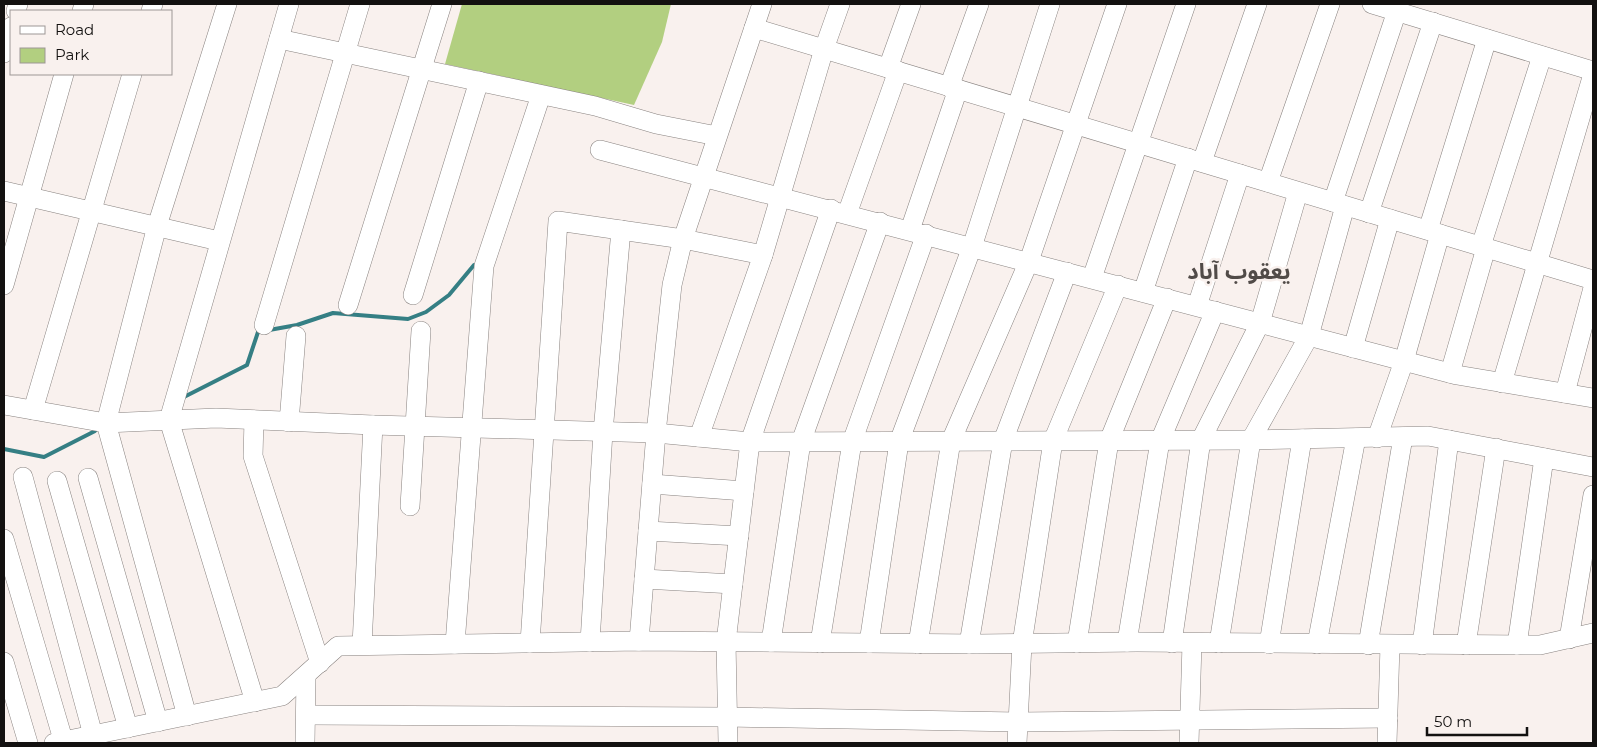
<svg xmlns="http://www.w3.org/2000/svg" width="1597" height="747" font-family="Montserrat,'Noto Sans Arabic',sans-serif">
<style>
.green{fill:#b2cf80}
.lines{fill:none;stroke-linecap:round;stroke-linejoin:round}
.stream{stroke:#357f84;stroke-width:4}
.minor-casing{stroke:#898380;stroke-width:20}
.minor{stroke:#fff;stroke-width:19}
.labels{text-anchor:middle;stroke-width:5;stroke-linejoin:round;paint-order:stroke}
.district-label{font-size:22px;font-weight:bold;fill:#514b48;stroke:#f9f1ee}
</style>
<rect width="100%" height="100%" fill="#f9f1ee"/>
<path class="green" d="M462 4H671L662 42 634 105 445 64Z"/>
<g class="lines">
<g class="stream">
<path d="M182 398 247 365 258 332 297 325 333 313 408 319 426 312 449 295 474 265"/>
<path d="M4 449 44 457 95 431"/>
</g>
<g class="minor-casing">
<g id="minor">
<path d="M1372 4 1593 71"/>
<path d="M16 11 18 4"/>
<path d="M82 11 84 4"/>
<path d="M151 11 153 4"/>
<path d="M754 28 1593 280"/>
<path d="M279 39 595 106 656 124 717 136"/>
<path d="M4 53 11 27"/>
<path d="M888 68 911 4"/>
<path d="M949 87 979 4"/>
<path d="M600 150 1457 375 1593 398"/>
<path d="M1202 162 1257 4"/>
<path d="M1268 182 1330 4"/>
<path d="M4 191 219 241"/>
<path d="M1333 202 1397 11"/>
<path d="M1369 213 1433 22"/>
<path d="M847 214 898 71"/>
<path d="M910 230 958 89"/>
<path d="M1428 230 1487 39"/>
<path d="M1481 246 1542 56"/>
<path d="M1092 278 1186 4"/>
<path d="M4 285 64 74"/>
<path d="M1143 292 1188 158"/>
<path d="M413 295 479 81"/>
<path d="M348 305 442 4"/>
<path d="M1197 306 1240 174"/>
<path d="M264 325 360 4"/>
<path d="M1353 348 1390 219"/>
<path d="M1450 373 1486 248"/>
<path d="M1502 383 1593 74"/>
<path d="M1565 393 1593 288"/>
<path d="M4 405 106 423 216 418 373 425 656 433 750 442 1251 440 1428 436 1593 467"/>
<path d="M33 410 132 74"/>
<path d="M254 420 253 456 320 663"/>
<path d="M289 422 296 336"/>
<path d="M699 437 763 255 824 49 840 4"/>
<path d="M1377 438 1404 361 1440 234"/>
<path d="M23 477 93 735"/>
<path d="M88 478 158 722"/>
<path d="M57 481 128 728"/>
<path d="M652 484 744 491"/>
<path d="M410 506 421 331"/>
<path d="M648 531 739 536"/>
<path d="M4 539 64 743"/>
<path d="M644 579 733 584"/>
<path d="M1569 639 1593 495"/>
<path d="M639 641 656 433 672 285 683 239 762 4"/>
<path d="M590 642 603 432 621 230"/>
<path d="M771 642 801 442 880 222"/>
<path d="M1127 642 1160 441 1215 311"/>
<path d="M530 643 558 221 683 239 763 255"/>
<path d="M820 643 852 442 926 234"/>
<path d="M869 643 899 442 972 247 1050 4"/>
<path d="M1077 643 1109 441 1167 298"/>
<path d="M1172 643 1201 440 1260 323 1298 192"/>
<path d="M1219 643 1251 440 1309 336 1345 206"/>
<path d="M455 644 484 266 541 95"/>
<path d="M918 644 951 441 1029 261 1117 4"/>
<path d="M969 644 1003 441 1067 272"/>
<path d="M1269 644 1302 439"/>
<path d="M1317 644 1356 438"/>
<path d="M362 645 373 425"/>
<path d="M1368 645 1403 437"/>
<path d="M1422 645 1449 440"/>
<path d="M1466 645 1496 448"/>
<path d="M1517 645 1544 458"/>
<path d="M4 662 28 743"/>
<path d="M255 702 169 420 289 4"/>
<path d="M307 715 727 717 1018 722 1388 718"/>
<path d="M187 716 106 423 157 226 227 4"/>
<path d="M54 743 282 696 338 646 639 641 977 644 1137 642 1540 645 1593 633"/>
<path d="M305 743 306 676"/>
<path d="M728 743 726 642 750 442 831 209"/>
<path d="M1017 743 1022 644 1053 441 1118 285"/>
<path d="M1189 743 1192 643"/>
<path d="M1387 743 1390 645"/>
</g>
</g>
<use href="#minor" class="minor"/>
</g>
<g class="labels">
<g class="district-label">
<text x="1239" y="279">یعقوب آباد</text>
</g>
</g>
<rect width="1597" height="747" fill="none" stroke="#131110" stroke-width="10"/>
<rect x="10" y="10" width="162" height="65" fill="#f9f1ee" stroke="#9d9795"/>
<rect x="20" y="26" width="25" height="8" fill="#ffffff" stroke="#9d9795"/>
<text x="55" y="35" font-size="15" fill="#131110">Road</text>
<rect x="20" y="48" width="25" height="15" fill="#b2cf80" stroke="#9d9795"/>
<text x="55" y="60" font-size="15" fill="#131110">Park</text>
<path d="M1427 727v8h100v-8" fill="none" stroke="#131110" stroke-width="2.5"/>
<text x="1434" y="727" font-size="15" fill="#131110" stroke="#f9f1ee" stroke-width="4" paint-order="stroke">50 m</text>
</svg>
